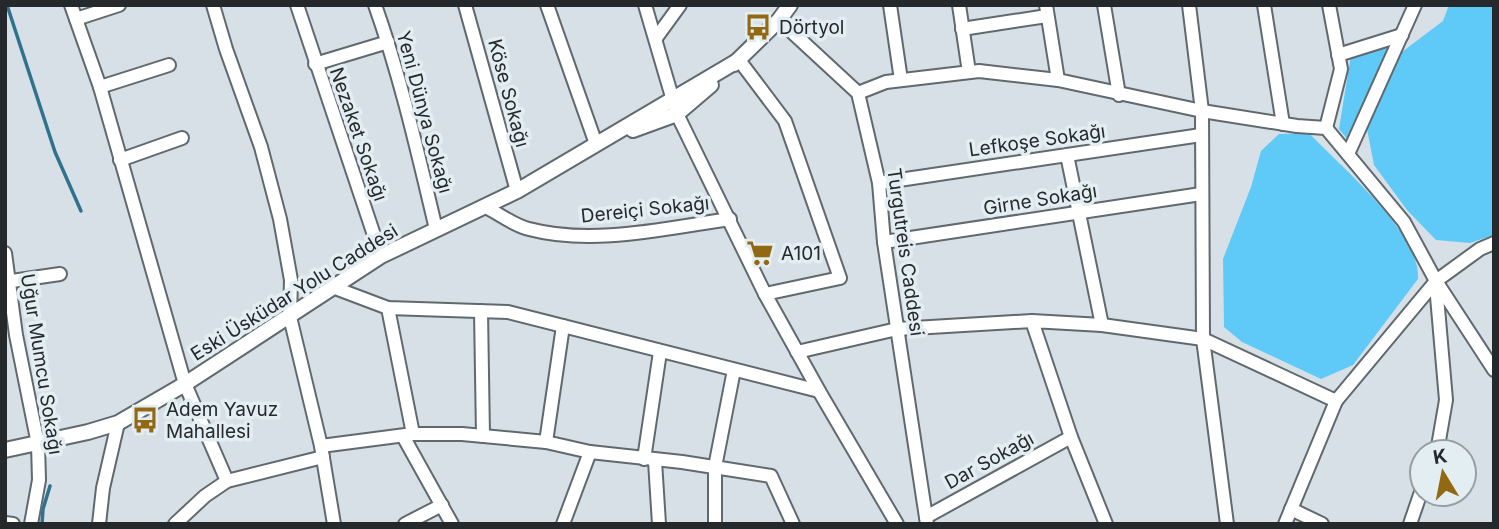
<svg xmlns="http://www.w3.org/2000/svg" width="1499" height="529" font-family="Inter,sans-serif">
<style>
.green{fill:#5fc9f8}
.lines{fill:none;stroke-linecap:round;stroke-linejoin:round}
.stream{stroke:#30728e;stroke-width:3.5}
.minor-casing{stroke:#60696e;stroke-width:16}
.tertiary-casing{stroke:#60696e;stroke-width:18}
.minor{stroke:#fff;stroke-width:12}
.tertiary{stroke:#fff;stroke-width:14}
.labels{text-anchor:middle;stroke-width:7;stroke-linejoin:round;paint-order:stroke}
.poi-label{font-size:19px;fill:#26292b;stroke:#e3eef3;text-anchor:start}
.street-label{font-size:19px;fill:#26292b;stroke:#e3eef3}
</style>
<rect width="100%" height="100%" fill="#d6e0e6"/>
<g class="green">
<path d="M1449 5H1494V235L1470 243 1436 240 1407 210 1374 165 1367 129 1394 58 1443 21Z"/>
<path d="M1391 47 1349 141 1339 129 1351 55Z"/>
<path d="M1309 133C1340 166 1421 233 1418 279L1353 365 1321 379 1242 342 1224 327 1223 259 1251 187 1261 151 1279 134Z"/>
</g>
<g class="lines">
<g class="stream">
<path d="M7 5 55 152 81 211"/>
<path d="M42 524 43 509 50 486"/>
</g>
<g class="minor-casing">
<g id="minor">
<path d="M71 5 100 87 185 384 227 481"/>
<path d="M213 5 226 49 261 147 280 219 291 280 290 317 321 446 334 524"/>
<path d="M297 5 381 256"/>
<path d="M375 5C401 78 418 154 436 229"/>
<path d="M465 5 517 191"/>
<path d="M547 5 596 144"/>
<path d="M645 5 677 114 765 294 819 391 897 524"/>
<path d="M890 5 901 80"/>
<path d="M959 5 969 72"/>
<path d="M1046 5 1058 80"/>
<path d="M1104 5 1119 95"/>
<path d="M1189 5 1202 111 1203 339 1227 524"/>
<path d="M1264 5 1283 124"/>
<path d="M76 19 119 5"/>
<path d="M779 20 858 93 879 183 884 242 927 524"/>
<path d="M962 29 1047 16"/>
<path d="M656 38 680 5"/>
<path d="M1338 55 1402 35"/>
<path d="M739 60 785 121 840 278 765 294"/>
<path d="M315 64 388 42"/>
<path d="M100 87 169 65"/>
<path d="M858 93 886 82 979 71 1058 80 1202 111 1297 126 1326 128 1341 69 1329 5"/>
<path d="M1326 128 1404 222 1436 281 1494 370"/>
<path d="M1348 154 1415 5"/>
<path d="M1067 155 1102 325"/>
<path d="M120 160 182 138"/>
<path d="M879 183 1201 135"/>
<path d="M486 207C499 214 515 226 529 229 593 246 666 228 730 219"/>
<path d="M884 242 1201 194"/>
<path d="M5 253 16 335 38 444 39 480 31 524"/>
<path d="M5 282 60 274"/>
<path d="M1436 285 1446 400 1437 452"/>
<path d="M335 288 388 308 508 312 819 391"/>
<path d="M388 308 413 434"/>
<path d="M481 311 483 436"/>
<path d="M797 352 897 329 1032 321"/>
<path d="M403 436 452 524"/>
<path d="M546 442 563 326"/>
<path d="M321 446 413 434H462L546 442 590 452 682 462 771 476 793 524"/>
<path d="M644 459 660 352"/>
<path d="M655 461 659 524"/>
<path d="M1291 509 1322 524"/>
<path d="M926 517 1071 437"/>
<path d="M5 523 13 524"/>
<path d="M99 524 103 488 118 423"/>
<path d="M175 524 205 496 227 481 323 457"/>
<path d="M405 524 442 505"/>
<path d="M563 524 590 452"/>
<path d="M715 524V467L734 370"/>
<path d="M1106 524 1071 437 1032 321 1102 325 1203 339 1336 401"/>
<path d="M1285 524 1336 401 1436 281 1480 249 1494 243"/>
<path d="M1410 524 1422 489"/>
</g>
</g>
<g class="tertiary-casing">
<g id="tertiary">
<path d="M734 64 779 20 790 5"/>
<path d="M633 130 677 114 711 85"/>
<path d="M5 450 88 432 118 423 185 384 381 256 517 191 739 60"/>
</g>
</g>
<use href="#minor" class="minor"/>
<use href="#tertiary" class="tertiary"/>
</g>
<defs>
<g id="bus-bare" transform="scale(2.1)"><path d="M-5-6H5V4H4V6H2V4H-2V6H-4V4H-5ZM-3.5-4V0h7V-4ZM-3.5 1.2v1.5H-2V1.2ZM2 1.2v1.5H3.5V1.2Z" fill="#926912" stroke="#e3eef3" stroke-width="2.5" paint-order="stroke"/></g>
<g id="supermarket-bare" transform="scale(2.1)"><path d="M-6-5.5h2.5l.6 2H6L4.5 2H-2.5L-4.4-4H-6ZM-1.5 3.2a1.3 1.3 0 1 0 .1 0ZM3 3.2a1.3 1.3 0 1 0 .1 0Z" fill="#926912" stroke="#e3eef3" stroke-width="2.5" paint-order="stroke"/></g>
</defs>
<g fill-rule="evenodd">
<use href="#bus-bare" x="758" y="27"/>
<use href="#supermarket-bare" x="760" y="253"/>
<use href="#bus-bare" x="145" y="420"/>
</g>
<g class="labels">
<g class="poi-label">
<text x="779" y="34">Dörtyol</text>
<text x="781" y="260">A101</text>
<text x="166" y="416">Adem Yavuz<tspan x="166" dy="22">Mahallesi</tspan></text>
</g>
<g class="street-label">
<text transform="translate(509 93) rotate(75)" y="7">Köse Sokağı</text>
<text transform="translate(425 112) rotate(75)" y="7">Yeni Dünya Sokağı</text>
<text transform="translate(359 134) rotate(71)" y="7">Nezaket Sokağı</text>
<text transform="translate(1037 140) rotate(-8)" y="7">Lefkoşe Sokağı</text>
<text transform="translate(1040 199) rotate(-9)" y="7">Girne Sokağı</text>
<text transform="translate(645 209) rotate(-6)" y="7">Dereiçi Sokağı</text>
<text transform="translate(906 252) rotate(82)" y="7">Turgutreis Caddesi</text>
<text transform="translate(294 292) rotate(-32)" y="7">Eski Üsküdar Yolu Caddesi</text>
<text transform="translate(42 364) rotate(81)" y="7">Uğur Mumcu Sokağı</text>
<text transform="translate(989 460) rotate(-29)" y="7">Dar Sokağı</text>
</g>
</g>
<rect width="1499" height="529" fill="none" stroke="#26292b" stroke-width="14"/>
<g transform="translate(1443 473) rotate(350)"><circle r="33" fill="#e3eef3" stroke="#979fa3" stroke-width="2"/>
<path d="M0-5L12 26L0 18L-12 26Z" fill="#926912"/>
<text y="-10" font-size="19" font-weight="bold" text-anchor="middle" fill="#26292b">K</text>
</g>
</svg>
